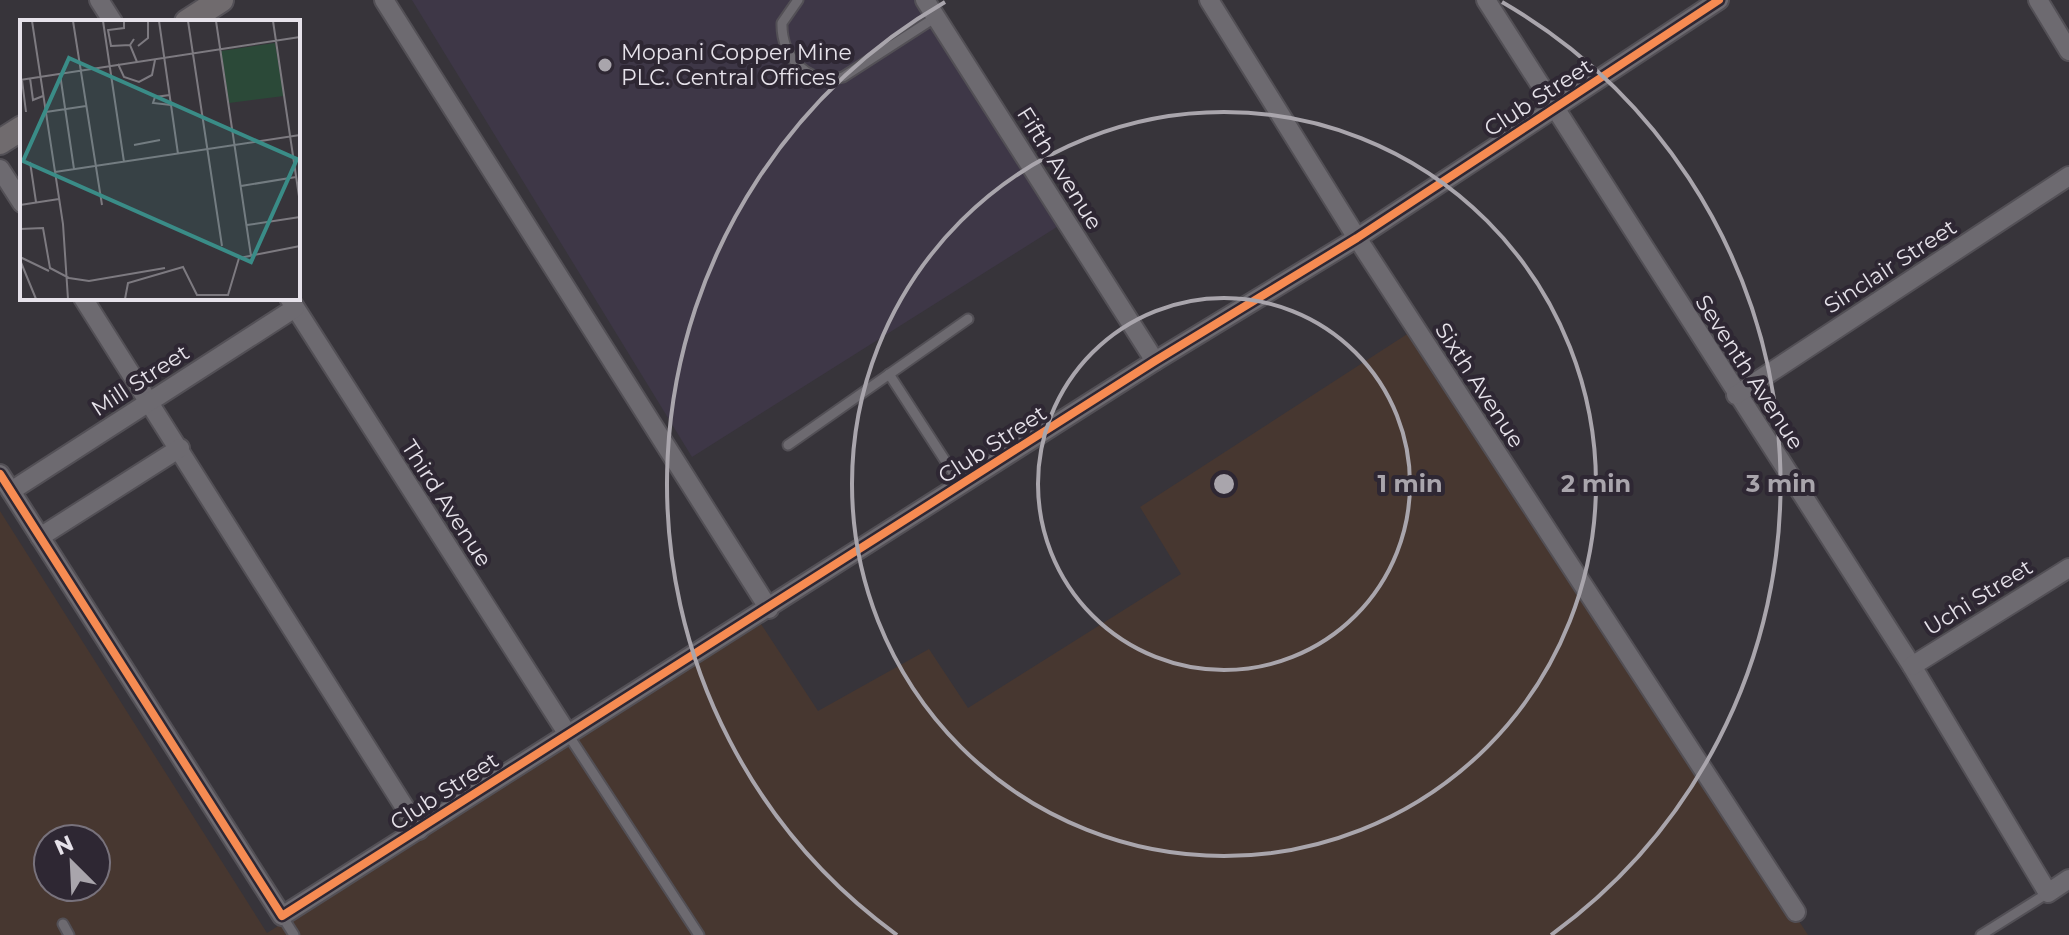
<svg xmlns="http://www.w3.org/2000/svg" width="2069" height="935" font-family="Montserrat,sans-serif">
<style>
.commercial{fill:#3e3747}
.industrial{fill:#473730;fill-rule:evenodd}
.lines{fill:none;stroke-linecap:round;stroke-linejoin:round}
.service-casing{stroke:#535056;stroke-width:13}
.minor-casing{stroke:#535056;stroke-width:22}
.secondary-casing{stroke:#535056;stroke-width:28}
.service{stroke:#6d6a70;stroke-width:9}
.minor{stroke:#6d6a70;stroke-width:18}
.secondary{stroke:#706b6e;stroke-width:24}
.cycleway-casing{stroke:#2e2733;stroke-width:13}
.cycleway{stroke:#f68b52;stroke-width:8}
.ring{fill:none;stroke:#a9a5ac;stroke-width:4}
.poi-dot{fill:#a9a5ac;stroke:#2e2733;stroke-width:3}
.labels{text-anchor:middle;stroke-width:8;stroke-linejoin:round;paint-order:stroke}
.poi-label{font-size:22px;fill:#e6e2ea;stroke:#2e2733;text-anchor:start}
.street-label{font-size:22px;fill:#e6e2ea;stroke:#2e2733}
.inset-road{fill:none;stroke:#7d7a80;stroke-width:2}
.view{fill:#3a8c87;fill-opacity:0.15;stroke:#3a8c87;stroke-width:4}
.inset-edge{fill:none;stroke:#e6e2ea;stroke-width:4}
.centre{fill:#a9a5ac;stroke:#2e2733;stroke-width:4}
.ring-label{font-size:24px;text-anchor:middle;font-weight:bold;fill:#a9a5ac;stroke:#2e2733;stroke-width:8;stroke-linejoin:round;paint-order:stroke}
</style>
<rect width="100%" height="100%" fill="#37343a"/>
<path class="commercial" d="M412 0H919L1060 225 692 457Z"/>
<path class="industrial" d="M1415 329 1808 935H0V511L267 933 759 621 818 711 929 649 968 708 1181 574 1140 507ZM48 839H96V887H48Z"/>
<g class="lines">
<g class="service-casing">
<g id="service">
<path d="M798 0 782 23C781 57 808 86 843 77L936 17"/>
<path d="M889 374 961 485"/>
<path d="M788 445 968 319"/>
<path d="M567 733 699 935"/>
<path d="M282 916 294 935"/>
<path d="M63 924 69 935"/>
<path d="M1981 935 2048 893"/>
</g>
</g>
<g class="minor-casing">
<g id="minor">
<path d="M99 0 113 22"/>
<path d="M384 0 769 609"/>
<path d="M925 0 1155 361"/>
<path d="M1209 0 1357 238 1796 912"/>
<path d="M1486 0 1912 666 2048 893 2069 879"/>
<path d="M2038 0 2069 51"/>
<path d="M0 169 22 203"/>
<path d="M83 298 419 830"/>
<path d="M289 298 567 733"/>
<path d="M1736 395 2069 176"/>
<path d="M0 474 282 916 1155 361 1357 238 1719 0"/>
<path d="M11 491 295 308"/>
<path d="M40 537 180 448"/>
<path d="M1912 666 2069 568"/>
</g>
</g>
<g class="secondary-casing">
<g id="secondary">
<path d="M187 22 221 0"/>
<path d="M0 142 22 128"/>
</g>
</g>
<use href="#service" class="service"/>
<use href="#minor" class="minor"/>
<use href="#secondary" class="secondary"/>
<g class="cycleway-casing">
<path id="cycleway" d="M0 474 282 916 1155 361 1357 238 1719 0"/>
</g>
<use href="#cycleway" class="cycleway"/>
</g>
<g class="ring">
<circle cx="1224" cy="484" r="186"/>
<circle cx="1224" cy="484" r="372"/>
<path d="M897 935A557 557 0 0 1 945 2M1502 2A557 557 0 0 1 1551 935"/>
</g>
<circle class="poi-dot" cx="605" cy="65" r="8"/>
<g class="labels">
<g class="poi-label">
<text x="621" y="60">Mopani Copper Mine<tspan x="621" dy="25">PLC. Central Offices</tspan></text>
</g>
<g class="street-label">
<text transform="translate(1538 97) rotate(-33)" y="8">Club Street</text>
<text transform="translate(1060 168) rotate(58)" y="8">Fifth Avenue</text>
<text transform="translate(1890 266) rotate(-33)" y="8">Sinclair Street</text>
<text transform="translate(1750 372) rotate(57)" y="8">Seventh Avenue</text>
<text transform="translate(140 380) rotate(-33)" y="8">Mill Street</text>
<text transform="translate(1480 385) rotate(57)" y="8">Sixth Avenue</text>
<text transform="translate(992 444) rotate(-33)" y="8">Club Street</text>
<text transform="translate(447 503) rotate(57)" y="8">Third Avenue</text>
<text transform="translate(1978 597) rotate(-32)" y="8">Uchi Street</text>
<text transform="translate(444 791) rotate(-33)" y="8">Club Street</text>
</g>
</g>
<g transform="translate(20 20)">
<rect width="280" height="280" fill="#37343a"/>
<path d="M255 23 264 76 209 83 201 31Z" fill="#2b4938"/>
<path class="inset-road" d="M12 1 43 204 48 279M53 1 82 185M83 1 104 142M104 1V8L88 10 91 26 110 25M139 1 158 134M168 1 202 226M196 1 231 236M253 1 280 183M114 19 110 25 117 42M118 26 128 18V1M98 44 104 57 119 62 132 55 135 40M40 54 54 149M10 58 13 80 23 76M0 60 280 17M2 60 6 92M150 75 135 77 133 83 151 85M26 92 66 86M114 125 140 120M10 142 16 182M35 152 280 115M221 166 276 157M0 185 39 179M227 205 280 197M0 209 23 208 30 248 49 258 69 261 145 248M0 237 29 251M0 240 16 279M105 279 108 263 163 247 177 275H208L219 238 280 226"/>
<path class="view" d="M49 38 277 139 231 242 3 141Z"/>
<rect width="280" height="280" class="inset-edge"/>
</g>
<circle cx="1224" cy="484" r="12" class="centre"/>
<g class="ring-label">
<text x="1410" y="492">1 min</text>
<text x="1596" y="492">2 min</text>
<text x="1781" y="492">3 min</text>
</g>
<g transform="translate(72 863) rotate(336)"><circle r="38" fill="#2e2733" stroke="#78727c" stroke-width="2"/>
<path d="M0-6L14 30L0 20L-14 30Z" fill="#a9a5ac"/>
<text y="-12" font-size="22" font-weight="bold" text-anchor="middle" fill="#e6e2ea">N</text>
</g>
</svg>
